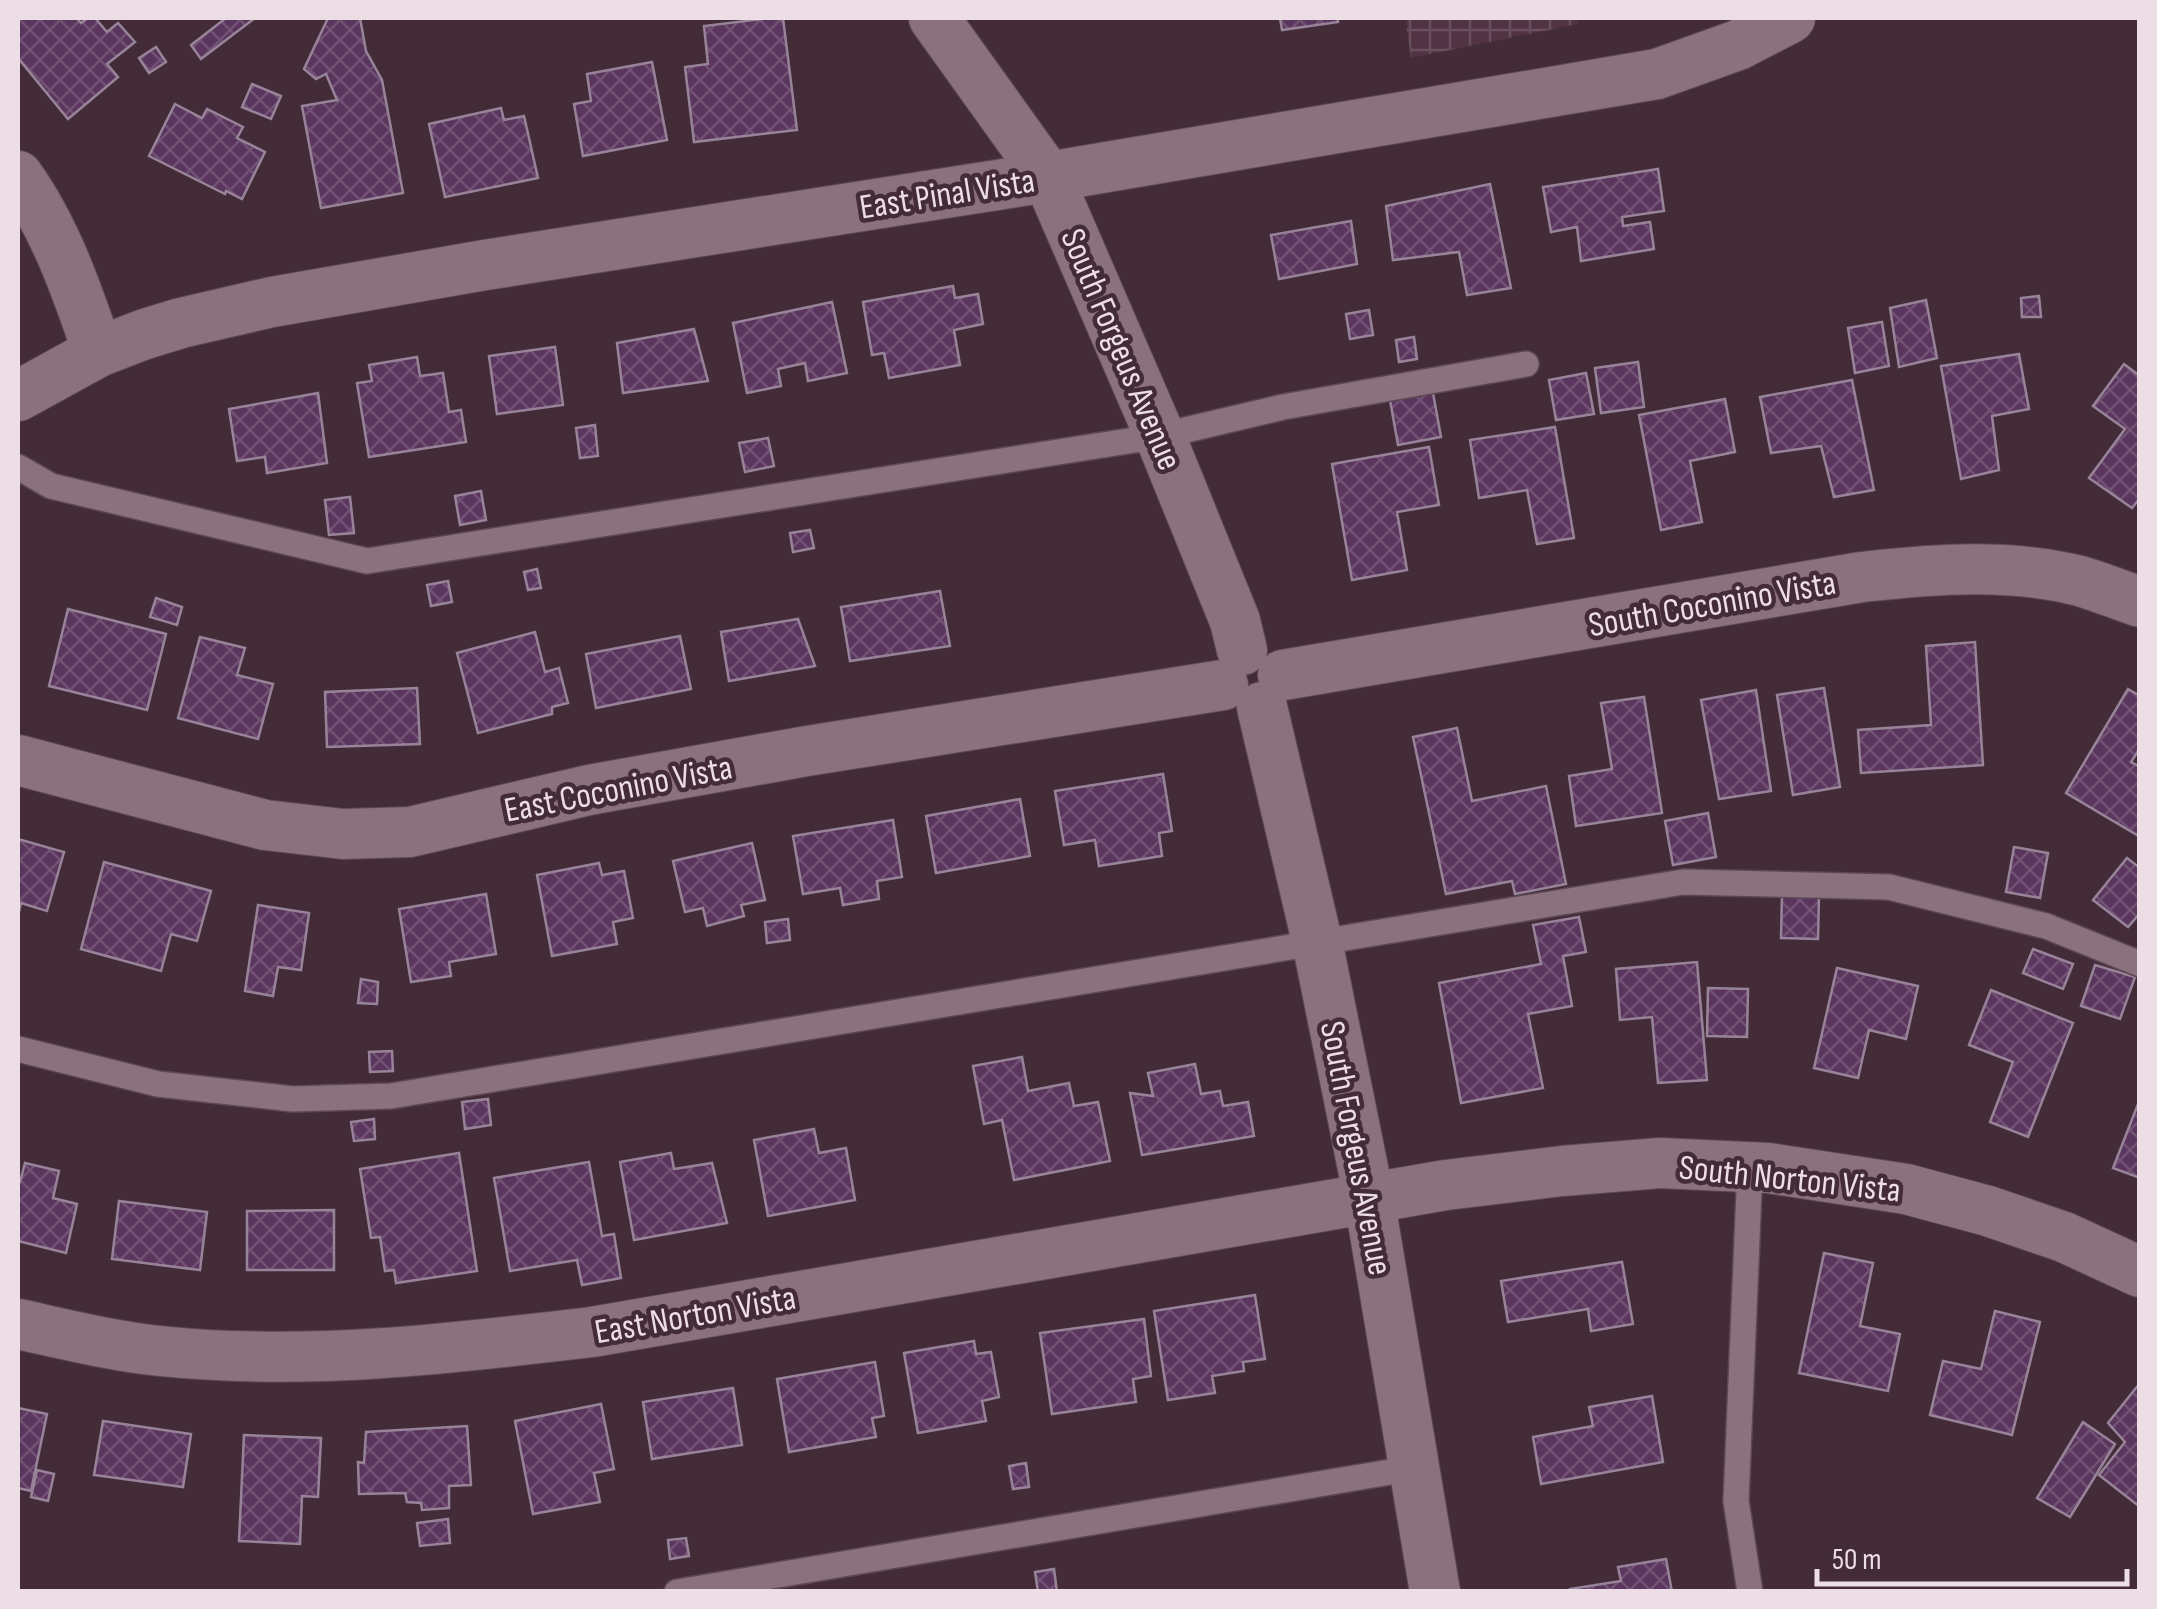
<svg xmlns="http://www.w3.org/2000/svg" width="2157" height="1609" font-family="'Sofia Sans Condensed',sans-serif">
<style>
.industrial{fill:url(#industrial-grid)}
.building{fill:url(#building-cross-hatch);stroke:#988499;stroke-width:2.5}
.lines{fill:none;stroke-linecap:round;stroke-linejoin:round}
.lane-casing{stroke:#5b4852;stroke-width:28}
.street-casing{stroke:#5b4852;stroke-width:52}
.lane{stroke:#8b707e;stroke-width:25}
.street{stroke:#8b707e;stroke-width:50}
.labels{text-anchor:middle;stroke-width:9;stroke-linejoin:round;paint-order:stroke}
.street-label{font-size:35px;fill:#eddde5;stroke:#432b38}
</style>
<defs>
<pattern id="industrial-grid" width="8" height="8" patternUnits="userSpaceOnUse" patternTransform="scale(2.5)"><rect width="8" height="8" fill="#513343"/><path d="M0 4h8M4 0v8" fill="none" stroke="#6a505e"/></pattern>
<pattern id="building-cross-hatch" width="8" height="8" patternUnits="userSpaceOnUse" patternTransform="scale(2.5)"><rect width="8" height="8" fill="#5a355d"/><path d="M0 0l8 8M0 8l8-8" fill="none" stroke="#725274"/></pattern>
</defs>
<rect width="100%" height="100%" fill="#432b38"/>
<path class="industrial" d="M1405 18H1576L1578 24 1411 58Z"/>
<g class="building">
<path d="M21 18H77L81 23 88 18H95L107 32 118 23 135 42 107 64 118 77 68 119 18 58V20Z"/>
<path d="M226 18H255L201 59 191 45Z"/>
<path d="M328 18H360L366 51 382 80 403 193 321 208 302 106 337 100 326 74 316 79 304 69Z"/>
<path d="M771 18H783L797 130 694 142 685 67 708 64 704 26Z"/>
<path d="M1280 18H1337L1338 22 1282 30Z"/>
<path d="M156 47 166 62 149 73 139 58Z"/>
<path d="M652 62 667 140 583 156 574 104 591 101 587 74Z"/>
<path d="M252 84 281 96 271 119 242 107Z"/>
<path d="M175 104 202 118 207 109 243 127 237 138 265 152 242 199 226 191 225 194 149 156Z"/>
<path d="M501 108 504 120 524 116 538 178 445 197 429 124Z"/>
<path d="M1658 169 1664 211 1622 217 1623 226 1650 222 1654 249 1581 261 1577 227 1551 232 1543 187Z"/>
<path d="M1490 184 1511 288 1467 295 1459 252 1393 260 1386 206Z"/>
<path d="M1351 221 1357 264 1279 279 1271 235Z"/>
<path d="M953 286 955 298 978 294 983 324 954 330 960 365 889 378 884 353 872 355 863 302Z"/>
<path d="M2039 296 2041 317H2022L2021 298Z"/>
<path d="M1926 300 1937 358 1899 367 1890 308Z"/>
<path d="M832 302 847 373 808 381 805 363 778 369 781 386 747 393 733 323Z"/>
<path d="M1369 310 1373 335 1350 339 1346 314Z"/>
<path d="M1882 322 1889 366 1855 373 1848 328Z"/>
<path d="M694 329 708 381 623 393 617 343Z"/>
<path d="M1414 337 1417 359 1399 362 1396 340Z"/>
<path d="M555 347 563 405 497 414 489 356Z"/>
<path d="M2019 354 2029 409 1992 416 1999 470 1961 479 1941 366Z"/>
<path d="M417 357 420 376 443 373 449 412 461 410 466 442 369 457 357 383 372 381 369 365Z"/>
<path d="M1638 362 1644 407 1601 413 1595 368Z"/>
<path d="M2124 364 2140 376V498L2132 508 2089 478 2125 429 2093 406Z"/>
<path d="M1586 373 1594 414 1556 420 1549 380Z"/>
<path d="M1852 380 1874 490 1834 497 1821 446 1771 453 1760 397Z"/>
<path d="M318 393 327 463 267 473 265 457 237 461 229 409Z"/>
<path d="M1433 393 1441 437 1398 445 1390 400Z"/>
<path d="M1725 399 1735 452 1690 461 1702 522 1661 530 1639 415Z"/>
<path d="M595 425 598 456 580 458 576 428Z"/>
<path d="M1555 427 1574 538 1537 544 1527 490 1479 498 1470 440Z"/>
<path d="M768 438 774 466 745 472 739 443Z"/>
<path d="M1429 447 1439 505 1397 512 1407 570 1352 580 1332 464Z"/>
<path d="M481 491 486 520 460 525 455 496Z"/>
<path d="M350 497 354 533 329 535 325 500Z"/>
<path d="M810 530 814 548 793 552 790 533Z"/>
<path d="M537 569 541 588 528 590 524 572Z"/>
<path d="M448 581 452 602 431 606 427 585Z"/>
<path d="M940 591 950 646 850 661 841 607Z"/>
<path d="M156 598 182 607 177 625 150 617Z"/>
<path d="M68 609 166 634 147 710 49 686Z"/>
<path d="M798 619 815 666 729 681 721 632Z"/>
<path d="M535 632 545 672 559 668 568 703 552 707V714L478 733 457 653Z"/>
<path d="M680 636 691 689 596 708 586 654Z"/>
<path d="M200 637 245 648 237 675 273 684 258 739 178 718Z"/>
<path d="M1975 642 1983 765 1861 773 1858 730 1931 725 1926 646Z"/>
<path d="M417 688 420 744 327 747 325 692Z"/>
<path d="M1824 688 1840 787 1793 795 1777 695Z"/>
<path d="M2128 689 2140 696V748L2131 762 2140 767V830L2137 835 2066 793Z"/>
<path d="M1756 690 1771 791 1719 799 1701 700Z"/>
<path d="M1644 697 1662 813 1576 826 1569 776 1612 769 1601 703Z"/>
<path d="M1457 728 1472 801 1546 786 1566 884 1515 894 1512 881 1446 894 1413 737Z"/>
<path d="M1163 774 1172 831 1159 833 1162 856 1099 866 1095 840 1064 845 1055 791Z"/>
<path d="M1020 799 1030 856 936 873 926 816Z"/>
<path d="M1708 813 1716 857 1673 865 1665 821Z"/>
<path d="M893 820 902 877 877 881 879 899 843 905 840 888 803 894 793 836Z"/>
<path d="M18 839 64 852 47 911 21 903 18 916Z"/>
<path d="M752 843 765 900 741 905 744 916 707 926 703 908 685 912 673 861Z"/>
<path d="M2014 847 2048 853 2040 898 2006 892Z"/>
<path d="M2127 858 2140 868V913L2128 927 2093 900Z"/>
<path d="M104 862 211 891 197 941 171 934 161 971 81 949Z"/>
<path d="M599 863 602 875 624 871 633 918 613 922 617 944 552 956 537 875Z"/>
<path d="M486 894 496 954 449 962 451 976 411 982 399 909Z"/>
<path d="M1782 894 1819 895 1818 939 1781 938Z"/>
<path d="M258 905 309 913 301 970 278 967 273 996 245 991Z"/>
<path d="M1579 917 1586 952 1563 956 1572 1006 1528 1014 1543 1088 1461 1103 1439 983 1541 964 1533 925Z"/>
<path d="M788 919 790 940 767 943 765 922Z"/>
<path d="M2033 949 2073 964 2063 989 2023 973Z"/>
<path d="M1697 962 1707 1080 1658 1083 1652 1017 1620 1020 1616 969Z"/>
<path d="M2095 965 2135 977 2120 1019 2081 1006Z"/>
<path d="M1837 968 1918 986 1906 1039 1869 1030 1858 1078 1814 1068Z"/>
<path d="M361 979 378 982 377 1004 358 1003Z"/>
<path d="M1708 988 1748 989 1747 1037 1707 1036Z"/>
<path d="M1991 990 2073 1023 2028 1137 1990 1122 2013 1062 1969 1045Z"/>
<path d="M392 1051 393 1071 370 1072 369 1052Z"/>
<path d="M1022 1057 1028 1091 1069 1083 1074 1106 1098 1102 1110 1161 1014 1180 1002 1120 984 1124 973 1066Z"/>
<path d="M1195 1064 1201 1094 1220 1091 1223 1106 1248 1102 1254 1136 1142 1155 1130 1093 1153 1096 1148 1073Z"/>
<path d="M488 1099 491 1125 465 1129 462 1102Z"/>
<path d="M2140 1099V1178L2113 1168Z"/>
<path d="M374 1119 375 1139 354 1141 351 1122Z"/>
<path d="M814 1129 819 1153 846 1148 855 1200 768 1216 754 1140Z"/>
<path d="M459 1153 477 1271 396 1283 394 1270 385 1271 380 1237 371 1238 360 1169Z"/>
<path d="M671 1153 674 1169 712 1163 727 1223 634 1240 620 1162Z"/>
<path d="M589 1162 602 1236 614 1234 621 1278 582 1285 577 1260 510 1271 494 1178Z"/>
<path d="M25 1163 59 1171 53 1198 77 1204 66 1253 18 1241V1182H20Z"/>
<path d="M119 1201 207 1212 200 1270 112 1259Z"/>
<path d="M334 1210V1270H247V1211Z"/>
<path d="M1824 1253 1873 1263 1860 1326 1900 1334 1888 1391 1799 1373Z"/>
<path d="M1622 1262 1633 1324 1591 1331 1588 1309 1508 1322 1501 1281Z"/>
<path d="M1255 1295 1265 1359 1243 1362 1244 1371 1212 1376 1215 1393 1168 1400 1154 1311Z"/>
<path d="M1995 1311 2040 1322 2012 1435 1930 1415 1943 1361 1981 1369Z"/>
<path d="M1144 1319 1151 1376 1133 1379 1136 1402 1052 1414 1040 1333Z"/>
<path d="M974 1341 976 1354 991 1352 999 1397 982 1401 986 1421 918 1433 904 1353Z"/>
<path d="M875 1362 884 1416 872 1418 876 1437 789 1452 777 1379Z"/>
<path d="M2140 1383V1507L2099 1475 2125 1442 2108 1423Z"/>
<path d="M733 1388 742 1445 652 1459 643 1402Z"/>
<path d="M1652 1396 1663 1462 1541 1484 1533 1437 1593 1426 1589 1407Z"/>
<path d="M601 1404 614 1469 594 1473 600 1502 533 1514 515 1421Z"/>
<path d="M18 1408 47 1414 31 1491 18 1488Z"/>
<path d="M103 1421 191 1434 183 1487 94 1475Z"/>
<path d="M2083 1422 2115 1444 2070 1517 2037 1498Z"/>
<path d="M467 1426 471 1485 449 1486V1508L422 1510 421 1503 407 1502 405 1493 359 1494 358 1462 364 1463 366 1432Z"/>
<path d="M244 1435 321 1438 318 1497 302 1496 300 1544 239 1541Z"/>
<path d="M1026 1463 1029 1487 1013 1489 1009 1466Z"/>
<path d="M37 1470 54 1474 48 1501 31 1497Z"/>
<path d="M448 1519 450 1543 420 1546 417 1523Z"/>
<path d="M686 1538 689 1556 670 1559 668 1540Z"/>
<path d="M1666 1559 1672 1592H1570V1589L1621 1581 1618 1567Z"/>
<path d="M1054 1569 1057 1592H1038L1035 1572Z"/>
</g>
<g class="lines">
<g class="lane-casing">
<g id="lane">
<path d="M18 467 51 486 367 561 1160 436 1283 407 1526 364"/>
<path d="M18 1049 158 1084 293 1099 391 1096 1683 882 1889 887 2046 926 2140 964"/>
<path d="M677 1592 1414 1468"/>
<path d="M1750 1592 1736 1501 1750 1167"/>
</g>
</g>
<g class="street-casing">
<g id="street">
<path d="M934 18 1048 177 1160 436 1235 621 1242 650"/>
<path d="M18 176C56 229 77 291 98 352"/>
<path d="M18 396 98 352 145 334 181 323 272 302 485 265 1048 177 1657 74 1738 45 1790 18"/>
<path d="M1283 675 1862 577C1935 569 2009 563 2080 581 2100 587 2120 595 2140 602"/>
<path d="M1262 707 1317 941 1369 1198 1435 1592"/>
<path d="M18 760 265 825 343 834 410 832 589 790 807 751 1223 685"/>
<path d="M18 1324C64 1334 112 1346 160 1351 304 1366 449 1349 592 1332L1446 1185 1562 1171 1660 1163 1768 1168 1906 1189 1988 1211 2064 1237 2140 1272"/>
</g>
</g>
<use href="#lane" class="lane"/>
<use href="#street" class="street"/>
</g>
<g class="labels">
<g class="street-label">
<text transform="translate(947 193) rotate(-9)" y="12">East Pinal Vista</text>
<text transform="translate(1122 349) rotate(67)" y="12">South Forgeus Avenue</text>
<text transform="translate(1712 603) rotate(-10)" y="12">South Coconino Vista</text>
<text transform="translate(618 788) rotate(-11)" y="12">East Coconino Vista</text>
<text transform="translate(1357 1148) rotate(79)" y="12">South Forgeus Avenue</text>
<text transform="translate(1790 1178) rotate(6)" y="12">South Norton Vista</text>
<text transform="translate(695 1314) rotate(-10)" y="12">East Norton Vista</text>
</g>
</g>
<rect width="2157" height="1609" fill="none" stroke="#eddde5" stroke-width="40"/>
<path d="M1817 1569v15h310v-15" fill="none" stroke="#eddde5" stroke-width="5"/>
<text x="1832" y="1569" font-size="30" fill="#eddde5" stroke="#432b38" stroke-width="8" paint-order="stroke">50 m</text>
</svg>
